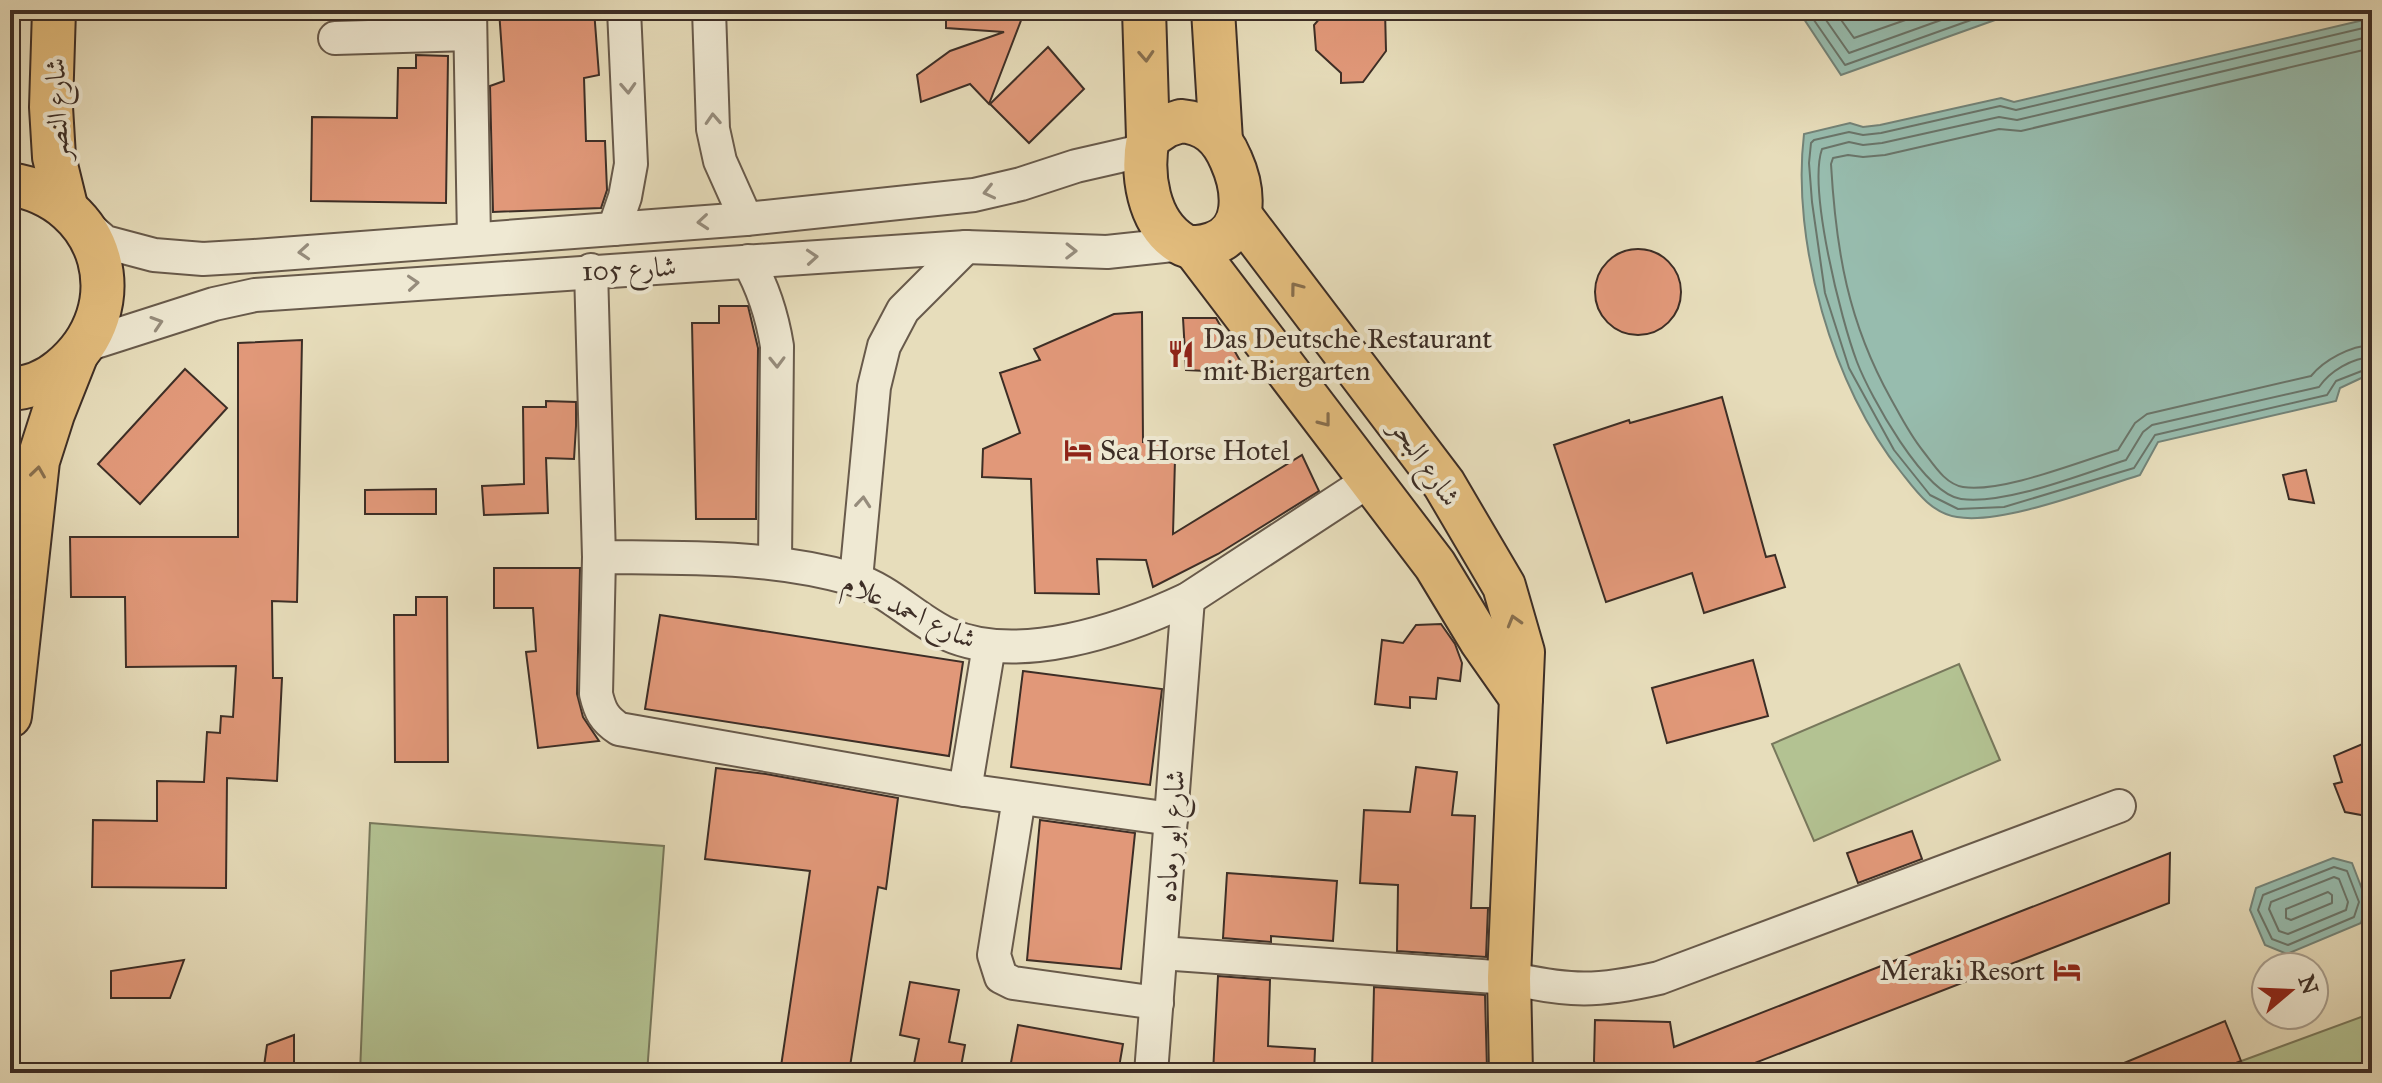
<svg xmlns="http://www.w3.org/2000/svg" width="2382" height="1083" font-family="'IM FELL Great Primer',Amiri,serif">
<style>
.green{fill:#b3c292;stroke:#78785c;stroke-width:2}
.water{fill:#97bcae;stroke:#738378;stroke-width:2}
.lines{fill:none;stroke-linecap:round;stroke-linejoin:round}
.shore{stroke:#6a756a;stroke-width:2}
.building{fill:#e19879;stroke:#3d2e26;stroke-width:2}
.minor-casing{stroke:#685a4b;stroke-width:36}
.major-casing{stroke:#3d2e26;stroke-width:46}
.minor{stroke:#efe9d3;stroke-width:32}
.major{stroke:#e4be7e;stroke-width:42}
.oneway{stroke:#886f4e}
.oneway2{stroke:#968c7c}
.labels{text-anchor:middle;stroke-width:8;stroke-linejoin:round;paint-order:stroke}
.street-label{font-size:28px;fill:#3d2e26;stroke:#efe9d3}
.poi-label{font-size:28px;fill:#3d2e26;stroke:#efe9d3;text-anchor:start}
</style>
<rect width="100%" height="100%" fill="#e7ddbb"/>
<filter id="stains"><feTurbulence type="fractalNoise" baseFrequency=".0025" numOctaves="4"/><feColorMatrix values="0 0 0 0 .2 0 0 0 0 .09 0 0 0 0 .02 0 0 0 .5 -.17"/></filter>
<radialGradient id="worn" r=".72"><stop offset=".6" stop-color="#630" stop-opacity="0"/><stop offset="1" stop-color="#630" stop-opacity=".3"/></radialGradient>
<g class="green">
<path d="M1959 664 2000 760 1814 841 1772 744Z"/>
<path d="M370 823 664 846 647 1073H360Z"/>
<path d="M2372 1013V1073H2208L2217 1070Z"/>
</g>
<g class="water">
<path d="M1798 10H2023L1841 75Z"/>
<path d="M2372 18V373L2340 388 2336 401 2158 442 2140 475C2094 489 2002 525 1957 517 1931 513 1916 491 1901 472 1833 388 1791 242 1804 134L1850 123 1863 127 1880 125 2001 98 2014 102Z"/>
<path d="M2333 858 2352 863 2367 902 2361 923 2287 954 2265 945 2250 910 2256 888Z"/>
</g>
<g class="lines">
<g class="shore">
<path d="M1807 10 1845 65 1999 10"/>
<path d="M1819 10 1849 53 1969 10"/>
<path d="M1834 10 1854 38 1934 10"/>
<path d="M2372 26 2016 110 2000 106 1881 133 1863 135 1849 132 1814 140 1811 143 1809 163 1812 202 1825 293 1849 368 1894 450 1930 495 1958 509 2004 507 2134 468 2155 435 2327 395 2336 381 2372 367"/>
<path d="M2372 36 2017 120 1999 117 1882 143 1863 145 1849 142 1822 149C1808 189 1841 320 1857 362 1870 396 1924 494 1961 499 2006 505 2082 474 2126 460L2143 432 2152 425 2319 387C2330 371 2352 358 2372 357"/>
<path d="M2372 48 2021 131 1999 129 1885 155 1863 157 1848 155 1833 158 1831 164C1836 251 1848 322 1891 399 1901 417 1910 435 1923 451 1934 465 1945 484 1963 487 2002 493 2078 462 2118 450L2135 423 2147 414 2311 376C2324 360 2350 346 2372 345"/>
<path d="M2334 867 2347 871 2359 902 2354 917 2288 945 2272 939 2258 910 2263 895Z"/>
<path d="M2334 877 2339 879 2348 902 2346 910 2288 934 2279 931 2269 909 2271 902Z"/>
<path d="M2328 892 2332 895V903L2291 920 2286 918V909Z"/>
</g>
</g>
<g class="building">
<path d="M499 10H594L599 75 584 78 586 141H605L607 190 601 208 493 212 490 86 504 81Z"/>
<path d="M946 10H1025L989 104 970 84 921 102 917 75 950 51 1004 32 946 28Z"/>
<path d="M1327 10H1385L1386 51 1363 82 1341 83V73L1316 50 1314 25Z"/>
<path d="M1048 47 1084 89 1029 143 990 104Z"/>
<path d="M416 55 448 56 446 203 311 201 312 117 397 118 398 68H416Z"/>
<circle cx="1638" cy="292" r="43"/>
<path d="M719 306H748L758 348 756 519H696L692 323H719Z"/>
<path d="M1142 312 1143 442 1165 441 1175 459 1173 534 1302 455 1319 491 1218 554 1153 587 1146 560 1097 559 1099 594 1035 593 1031 479 982 477 983 449 1020 433 1000 373 1040 360 1034 349 1114 314Z"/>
<path d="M1183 318H1216L1247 373 1186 370Z"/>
<path d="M302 340 297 602 272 601 273 678H282L277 781 227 778 226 888 92 887 93 820 157 821V781L204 782 207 732 220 733 221 716 233 717 236 666 126 667 125 597H71L70 537H238V343Z"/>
<path d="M185 369 227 408 140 504 98 464Z"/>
<path d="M1722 397 1766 557 1775 555 1785 587 1704 613 1692 573 1606 602 1554 445 1629 420 1630 423Z"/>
<path d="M546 401 576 402V426L574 459 546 458 548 513 484 515 482 486 524 484 523 407H546Z"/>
<path d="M2306 470 2314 503 2289 499 2283 475Z"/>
<path d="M436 489V514H365V490Z"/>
<path d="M494 568H580L577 694 583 717 599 741 538 748 526 652 536 651 533 608H494Z"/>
<path d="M416 597H447L448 762H395L394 615H416Z"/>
<path d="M660 615 963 662 949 756 645 709Z"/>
<path d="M1441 624 1455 644 1462 663 1460 681 1438 678 1436 699 1410 697V708L1375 704 1382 640 1403 643 1416 625Z"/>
<path d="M1753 660 1768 716 1667 743 1652 688Z"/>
<path d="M1023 671 1162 689 1150 785 1011 767Z"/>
<path d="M2372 740V817L2345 812 2334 784 2342 782 2334 756Z"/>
<path d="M1416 767 1457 772 1452 815 1475 816 1471 908H1488L1486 957 1397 951 1398 885 1360 883 1364 810 1410 812Z"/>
<path d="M716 768 766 774 898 798 886 889 878 887 849 1073H780L810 871 705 859Z"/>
<path d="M1040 820 1135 833 1121 969 1027 960Z"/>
<path d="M1912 831 1922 859 1858 883 1847 853Z"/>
<path d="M2170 853 2169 903 1729 1073H1598L1594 1061 1595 1020 1670 1022 1674 1047Z"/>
<path d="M1227 873 1337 881 1333 941 1271 936V942L1223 938Z"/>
<path d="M184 960 170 998H111V971Z"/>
<path d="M1218 976 1270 980 1268 1046 1315 1049 1314 1073H1213Z"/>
<path d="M910 982 959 990 949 1042 965 1045 960 1072 914 1064 919 1039 900 1035Z"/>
<path d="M1374 987 1485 995 1487 1069 1455 1068V1073H1372Z"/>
<path d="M2225 1021 2241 1061 2211 1073H2100Z"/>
<path d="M1018 1025 1123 1044 1118 1073H1038L1010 1068Z"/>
<path d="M294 1035V1073H263L267 1045Z"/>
</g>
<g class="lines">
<g class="minor-casing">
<g id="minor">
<path d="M470 10 474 239"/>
<path d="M709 10 713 129 720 161 746 219"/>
<path d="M335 38 470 34"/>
<path d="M80 220 105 242 154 255 203 259 254 256 746 219 974 195 1021 184 1076 166 1146 150"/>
<path d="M614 229 625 197 631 164 624 10"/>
<path d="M748 261C764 289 772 315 777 346L775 563"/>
<path d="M591 270 599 557 596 694C600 711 604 719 619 729L965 790 1171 819"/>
<path d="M83 346 214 304 255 295 966 247 1107 252 1182 244"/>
<path d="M599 557C684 558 770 555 853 579 888 589 915 619 947 634 1018 666 1122 630 1188 599L1370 480"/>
<path d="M856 579 874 387 884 346 903 310 966 247"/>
<path d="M965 790 989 646"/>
<path d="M1019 798 994 955 1001 977 1013 983 1157 1003"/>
<path d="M1161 953 1509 978C1570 992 1598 992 1659 978L2119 806"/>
<path d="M1151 1073 1188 599"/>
</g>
</g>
<g class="major-casing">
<g id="major">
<path d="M54 10 51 107 54 157 66 206"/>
<path d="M1144 10 1148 138"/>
<path d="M1213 10 1221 141"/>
<path d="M1181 121C1206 123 1221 136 1231 160 1244 189 1249 232 1212 244 1203 247 1190 249 1182 244 1147 223 1141 173 1148 138L1166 126Z"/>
<path d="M10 184C105 199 135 308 61 369 47 381 28 388 10 389"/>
<path d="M1240 215 1444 484 1504 586 1523 652 1509 978 1511 1073"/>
<path d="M1193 247 1435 565 1481 641 1521 698"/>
<path d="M10 716 38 461 53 414 76 356"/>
</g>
</g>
<use href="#minor" class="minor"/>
<use href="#major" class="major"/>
</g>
<defs><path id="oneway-chevron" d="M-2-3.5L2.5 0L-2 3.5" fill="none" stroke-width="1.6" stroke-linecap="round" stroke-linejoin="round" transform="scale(2)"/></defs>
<g class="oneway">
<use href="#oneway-chevron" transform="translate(1146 56) rotate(87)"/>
<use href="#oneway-chevron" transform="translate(1296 288) rotate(-127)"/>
<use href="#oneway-chevron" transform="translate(1325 421) rotate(52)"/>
<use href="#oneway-chevron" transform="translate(38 472) rotate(-82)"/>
<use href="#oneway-chevron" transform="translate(1514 621) rotate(-106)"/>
</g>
<g class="oneway2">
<use href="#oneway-chevron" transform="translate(628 88) rotate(87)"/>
<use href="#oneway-chevron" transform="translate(713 119) rotate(-93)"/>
<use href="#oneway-chevron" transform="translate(989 192) rotate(167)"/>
<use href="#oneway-chevron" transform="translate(703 222) rotate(175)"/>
<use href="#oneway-chevron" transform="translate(1071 251) rotate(1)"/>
<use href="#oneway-chevron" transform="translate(304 252) rotate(176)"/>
<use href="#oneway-chevron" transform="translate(812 257) rotate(-4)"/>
<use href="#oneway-chevron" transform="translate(413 283) rotate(-4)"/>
<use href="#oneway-chevron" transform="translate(157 323) rotate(-18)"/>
<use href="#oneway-chevron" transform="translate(777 362) rotate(89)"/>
<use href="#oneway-chevron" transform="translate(863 502) rotate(-85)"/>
</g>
<defs>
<g id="restaurant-bare" transform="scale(2.16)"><path d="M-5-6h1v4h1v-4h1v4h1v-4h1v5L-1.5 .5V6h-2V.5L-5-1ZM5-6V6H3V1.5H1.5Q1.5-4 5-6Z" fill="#8f2418" stroke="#efe9d3" stroke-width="2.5" paint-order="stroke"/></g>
<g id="hotel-bare" transform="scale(2.16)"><path d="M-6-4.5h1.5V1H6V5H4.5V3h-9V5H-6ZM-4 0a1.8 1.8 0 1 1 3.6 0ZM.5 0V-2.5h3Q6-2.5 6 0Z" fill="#8f2418" stroke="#efe9d3" stroke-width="2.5" paint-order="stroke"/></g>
</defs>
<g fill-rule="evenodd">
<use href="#restaurant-bare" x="1181" y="354"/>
<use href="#hotel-bare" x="1078" y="450"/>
<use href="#hotel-bare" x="2067" y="970"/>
</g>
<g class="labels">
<g class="street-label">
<text transform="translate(56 109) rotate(-92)" y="10">شارع النصر</text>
<text transform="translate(629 268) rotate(-3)" y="10">شارع 105</text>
<text transform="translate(1426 462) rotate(55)" y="10">شارع البحر</text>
<text transform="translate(910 610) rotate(25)" y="10">شارع احمد علام</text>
<text transform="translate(1170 836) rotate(-86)" y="10">شارع ابو رماده</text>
</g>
<g class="poi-label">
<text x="1203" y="348">Das Deutsche Restaurant<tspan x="1203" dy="32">mit Biergarten</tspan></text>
<text x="1100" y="460">Sea Horse Hotel</text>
<text x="2045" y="980" text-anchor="end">Meraki Resort</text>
</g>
</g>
<rect width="2382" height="1083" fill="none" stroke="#e7ddbb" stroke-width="40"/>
<rect x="12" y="12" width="2358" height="1059" fill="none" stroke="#3d2e26" stroke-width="4"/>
<rect x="20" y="20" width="2342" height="1043" fill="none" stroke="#3d2e26" stroke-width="2"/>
<g transform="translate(2290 991) rotate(71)"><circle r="38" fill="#efe9d3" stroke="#a89e8e" stroke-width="2"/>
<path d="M0-6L14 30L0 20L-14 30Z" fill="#8f2418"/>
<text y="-12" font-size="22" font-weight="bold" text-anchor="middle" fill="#3d2e26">N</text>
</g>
<rect width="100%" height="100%" filter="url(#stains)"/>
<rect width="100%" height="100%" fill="url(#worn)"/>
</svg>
